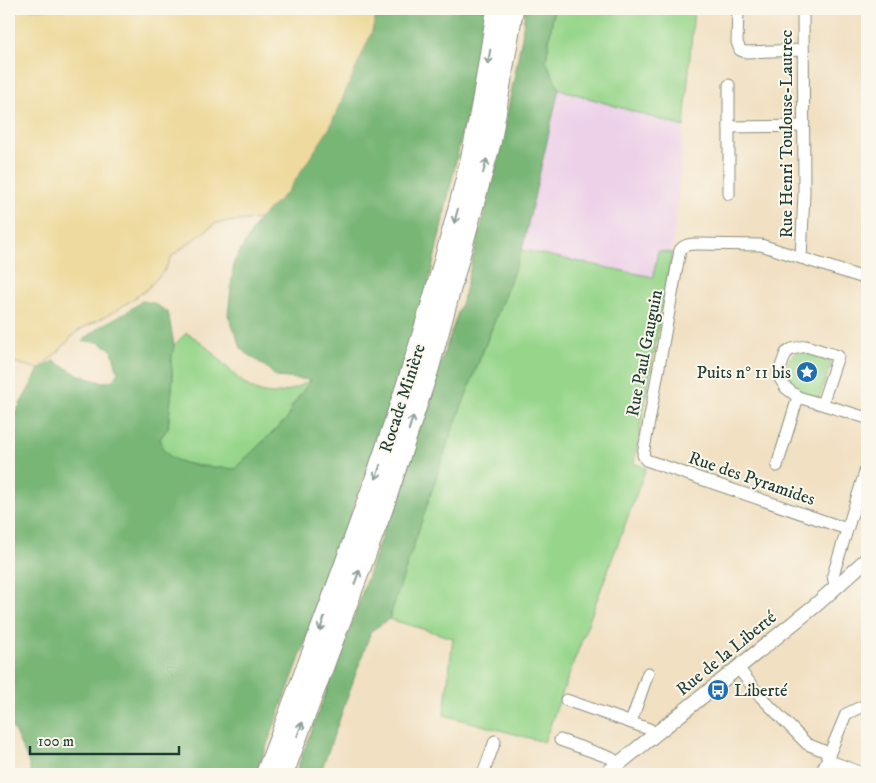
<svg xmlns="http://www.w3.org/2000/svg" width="876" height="783" font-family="'IM FELL DW Pica',serif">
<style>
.built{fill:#edd1e9}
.green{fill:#96d58a;stroke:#5a895f}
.forest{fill:#78b676;stroke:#4c7a55}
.sand{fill:#eeda9e;stroke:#868c69}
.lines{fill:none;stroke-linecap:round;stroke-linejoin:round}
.minor-casing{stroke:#888e7b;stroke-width:13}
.tertiary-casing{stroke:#888e7b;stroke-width:16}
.motorway-casing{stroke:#888e7b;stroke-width:22}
.minor{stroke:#fff;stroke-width:11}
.tertiary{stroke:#fff;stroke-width:14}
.motorway{stroke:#fff;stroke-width:20}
.oneway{stroke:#8f9e9a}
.labels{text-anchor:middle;stroke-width:4;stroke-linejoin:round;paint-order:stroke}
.street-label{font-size:18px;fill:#1f3d34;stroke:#fbf7ec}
.poi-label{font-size:18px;fill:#1f3d34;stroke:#fbf7ec;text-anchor:end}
</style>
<rect width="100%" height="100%" fill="#fbf7ec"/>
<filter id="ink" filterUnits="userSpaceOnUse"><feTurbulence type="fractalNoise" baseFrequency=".02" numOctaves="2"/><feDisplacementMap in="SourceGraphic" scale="10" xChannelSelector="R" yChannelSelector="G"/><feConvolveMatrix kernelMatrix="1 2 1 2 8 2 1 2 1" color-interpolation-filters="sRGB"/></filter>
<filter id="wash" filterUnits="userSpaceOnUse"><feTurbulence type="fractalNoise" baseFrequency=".0096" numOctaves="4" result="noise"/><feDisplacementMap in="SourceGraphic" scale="20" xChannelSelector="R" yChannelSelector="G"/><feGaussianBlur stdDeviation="1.12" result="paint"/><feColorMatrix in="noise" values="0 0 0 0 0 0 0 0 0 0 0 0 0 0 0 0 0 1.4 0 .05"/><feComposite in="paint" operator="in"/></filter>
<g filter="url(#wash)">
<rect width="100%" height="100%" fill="#f1e0c2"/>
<path class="built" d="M559 89 684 127 672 253 658 251 654 277 522 250Z"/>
<g class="green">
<path d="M554 9H694L684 127 559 89 546 61Z"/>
<path d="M522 250 653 277 658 251 672 253 634 463 646 468 544 742 444 715 453 638 389 619 449 439Z"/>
<path d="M186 333C197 338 204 345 213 353 231 370 251 399 279 393 291 391 301 385 311 380L292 406 287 419 234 469C214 466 176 468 163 450 162 448 161 442 160 439L168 428 173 379 171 362 174 345Z"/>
<path d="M803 350 830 359 831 364 819 398C801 392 792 392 784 374 788 362 790 353 803 350Z"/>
</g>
<g class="forest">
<path d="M378 9H487L484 35 432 269 395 399 361 485 326 588 256 774H31L28 761 13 728 9 727V426C18 406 30 389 39 369L55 361C66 369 100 388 113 380 115 378 116 375 118 373L112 350 99 342 82 341 102 325 127 312 142 301 153 303 168 312 174 345 171 362 173 379 168 428 160 439C161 442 162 448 164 450 177 469 214 466 234 469L287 419 292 406 311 380 276 377 266 367 242 350 228 315 234 262 259 219 288 191 371 34Z"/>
<path d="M525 9H554L546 61 559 89 522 250 449 439 389 619 371 631 320 774H295L348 634 463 298 500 150 522 37Z"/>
</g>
<path class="sand" d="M9 9H378L371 34 329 129 288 191 259 219 216 223 172 256 164 271 146 290 117 310 76 332 60 350 39 369 9 361Z"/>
</g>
<g filter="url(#ink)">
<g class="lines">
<g class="minor-casing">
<g id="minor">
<path d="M738 9 737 42 740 50 745 52 803 50"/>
<path d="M729 85V194"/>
<path d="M729 127 803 126"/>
<path d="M801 258 804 194 803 9"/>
<path d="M822 404 838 356 806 346 792 349 786 353 779 372V377L786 388 798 397 867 418"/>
<path d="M777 466 798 397"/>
<path d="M847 529 646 460 643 455 680 250C685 244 691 244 697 244L761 245 867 279"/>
<path d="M837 587 834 581 833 575 867 466"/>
<path d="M738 668 761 697 807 744 824 751 833 762 864 774"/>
<path d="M566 700 649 729 655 734"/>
<path d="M631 722 648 673"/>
<path d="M560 740 611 758 619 764"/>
<path d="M483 774 495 741"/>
<path d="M821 774 846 714 867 704"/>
</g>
</g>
<g class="tertiary-casing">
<path id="tertiary" d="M606 774 817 604 867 559"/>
</g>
<g class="motorway-casing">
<g id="motorway">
<path d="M266 774C341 579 415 382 466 179 480 123 488 66 497 9"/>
<path d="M283 774 383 508 428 371 491 141 513 9"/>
</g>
</g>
<use href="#minor" class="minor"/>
<use href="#tertiary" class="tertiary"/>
<use href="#motorway" class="motorway"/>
</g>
<defs><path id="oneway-shaft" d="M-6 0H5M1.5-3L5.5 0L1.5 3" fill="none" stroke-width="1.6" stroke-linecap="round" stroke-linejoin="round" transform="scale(1.25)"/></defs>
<g class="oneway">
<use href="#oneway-shaft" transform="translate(489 57) rotate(100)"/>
<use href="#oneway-shaft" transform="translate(485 166) rotate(-75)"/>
<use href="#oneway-shaft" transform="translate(456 216) rotate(105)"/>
<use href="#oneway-shaft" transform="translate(411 423) rotate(-72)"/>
<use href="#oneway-shaft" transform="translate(378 472) rotate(108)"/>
<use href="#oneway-shaft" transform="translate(357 577) rotate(-70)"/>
<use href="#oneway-shaft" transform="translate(322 624) rotate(110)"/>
<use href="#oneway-shaft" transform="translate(300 729) rotate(-69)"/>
</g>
</g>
<defs>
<g id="sight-disc" transform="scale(1.125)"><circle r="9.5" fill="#1f6fb2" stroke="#fbf7ec"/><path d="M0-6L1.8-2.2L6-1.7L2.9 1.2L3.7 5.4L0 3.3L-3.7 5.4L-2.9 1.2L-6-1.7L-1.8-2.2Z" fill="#fff"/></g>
<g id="bus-disc" transform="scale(1.125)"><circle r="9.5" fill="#1f6fb2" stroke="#fbf7ec"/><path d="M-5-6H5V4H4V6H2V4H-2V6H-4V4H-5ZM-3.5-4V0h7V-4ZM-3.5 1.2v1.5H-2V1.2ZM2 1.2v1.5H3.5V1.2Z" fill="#fff"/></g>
</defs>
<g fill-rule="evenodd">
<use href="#sight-disc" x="807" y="372"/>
<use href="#bus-disc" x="718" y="690"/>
</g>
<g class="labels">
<g class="street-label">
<text transform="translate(786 134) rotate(-90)" y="6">Rue Henri Toulouse-Lautrec</text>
<text transform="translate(644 353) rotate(-79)" y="6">Rue Paul Gauguin</text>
<text transform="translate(402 398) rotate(-72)" y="6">Rocade Minière</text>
<text transform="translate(752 478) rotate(19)" y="6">Rue des Pyramides</text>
<text transform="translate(726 653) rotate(-39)" y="6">Rue de la Liberté</text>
</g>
<g class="poi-label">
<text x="791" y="378">Puits n° 11 bis</text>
<text x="734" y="696" text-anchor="start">Liberté</text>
</g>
</g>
<rect width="876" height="783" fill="none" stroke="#fbf7ec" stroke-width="30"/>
<path d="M30 746v8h149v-8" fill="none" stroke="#1f3d34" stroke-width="2.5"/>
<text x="38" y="746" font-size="15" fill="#1f3d34" stroke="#fbf7ec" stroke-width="4" paint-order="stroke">100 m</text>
</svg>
